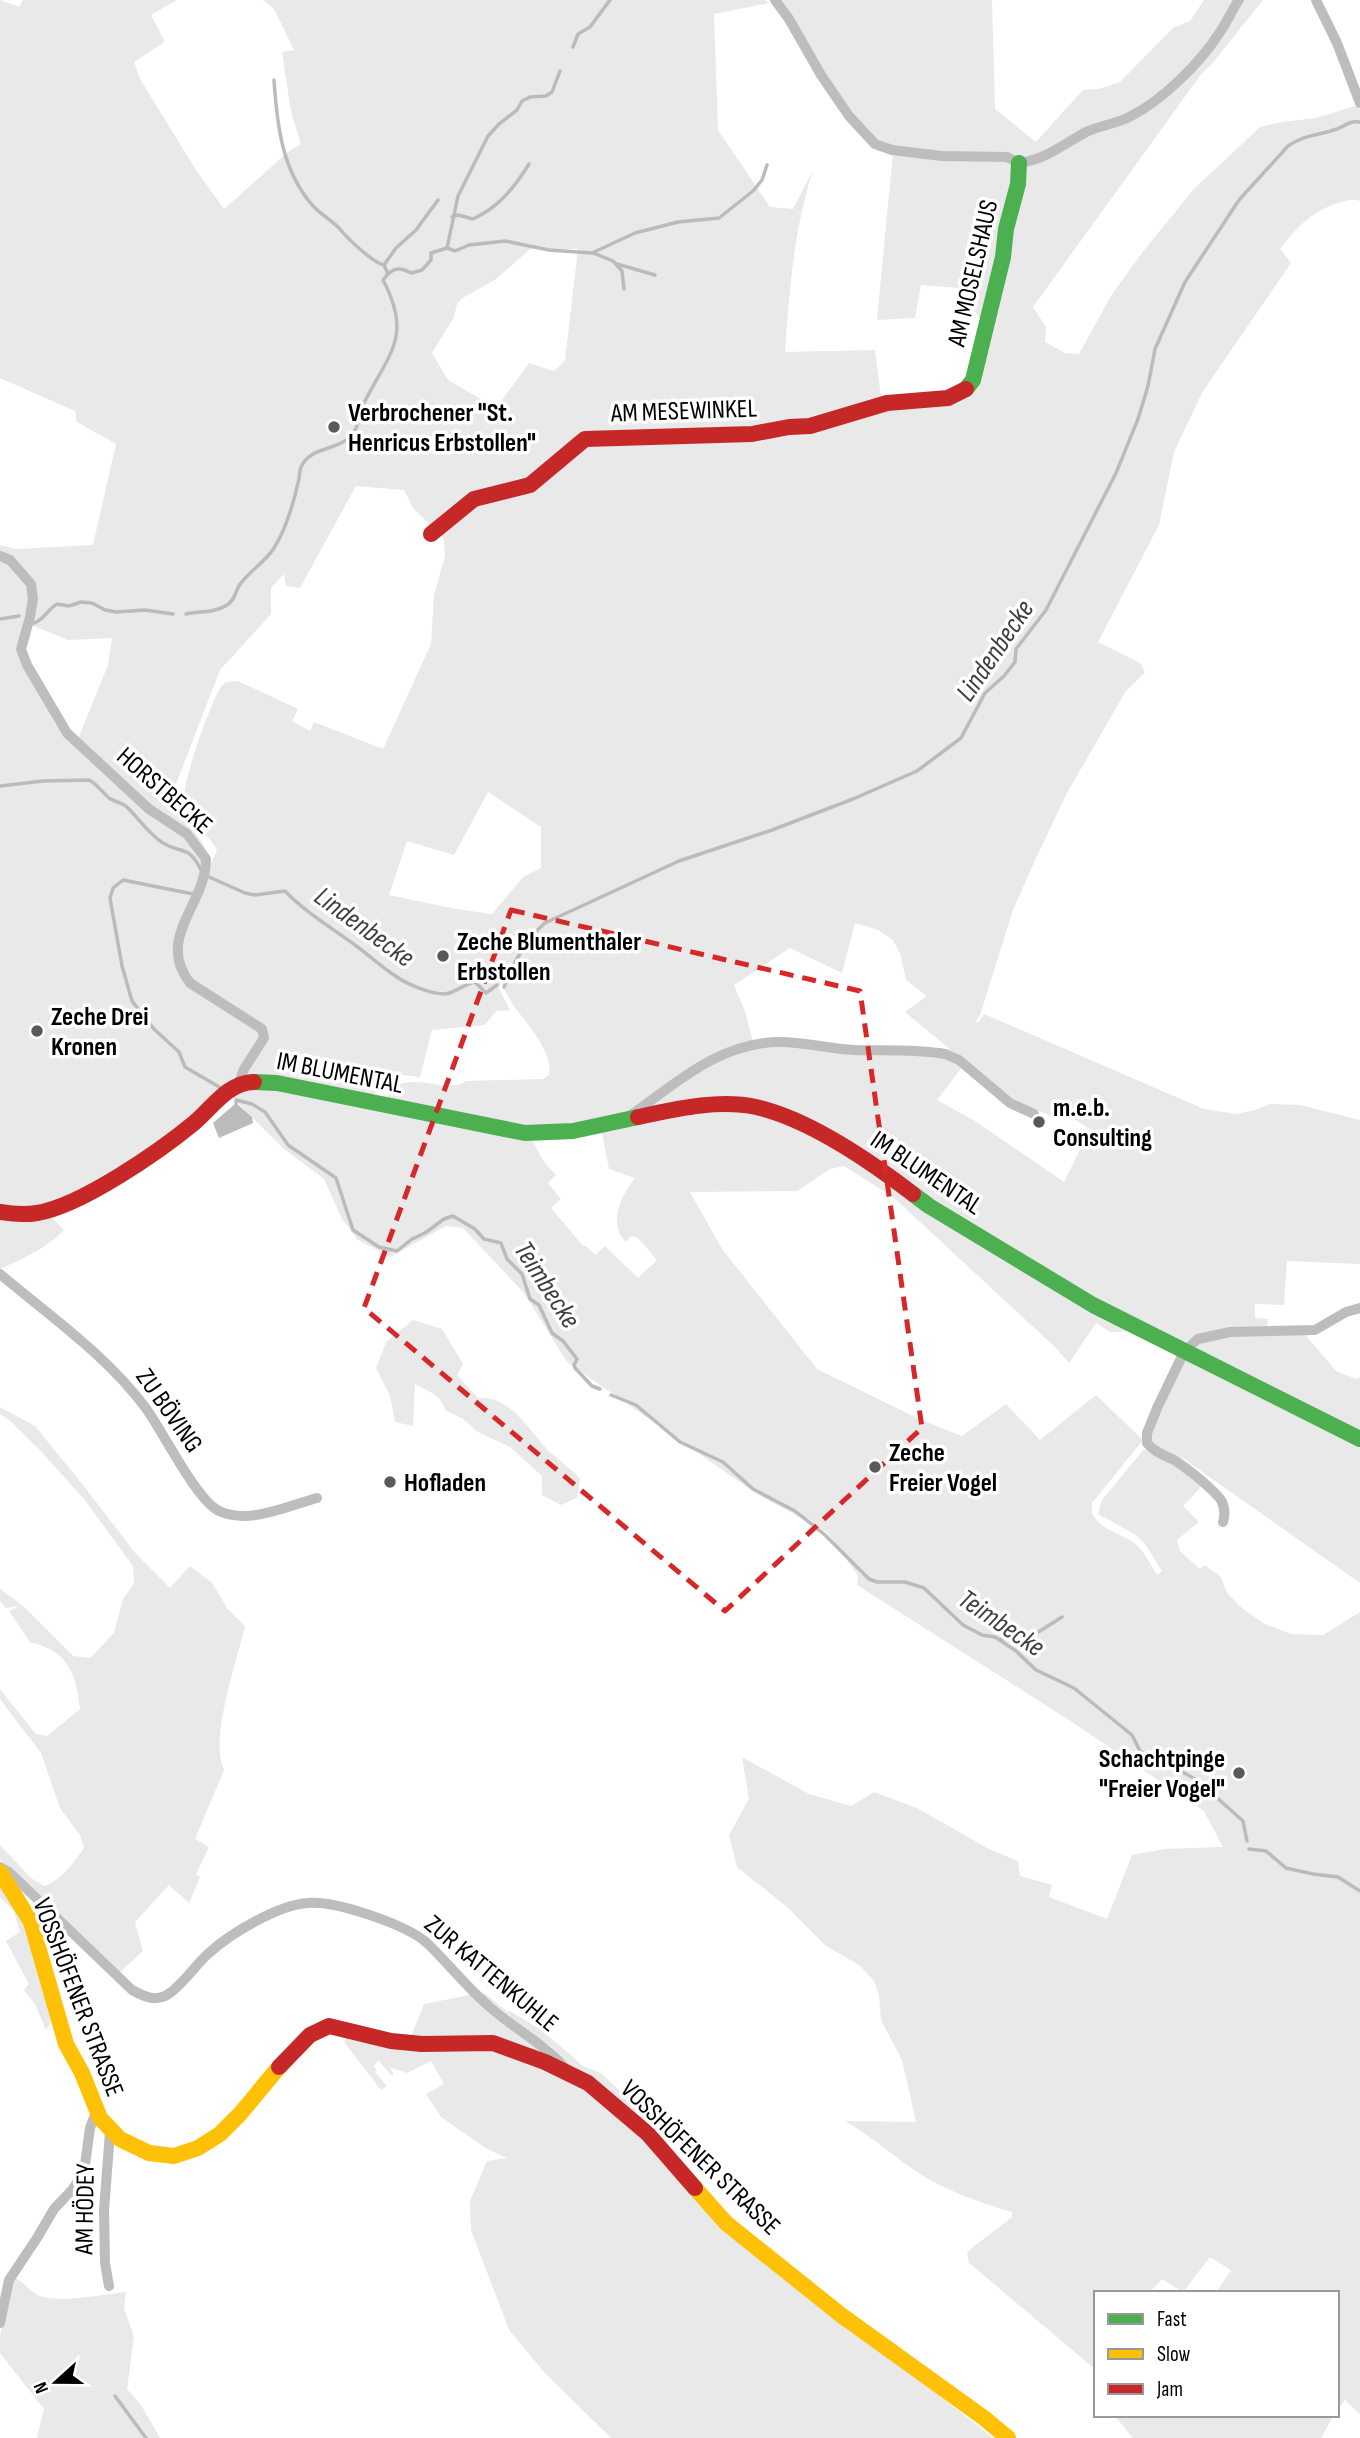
<svg xmlns="http://www.w3.org/2000/svg" width="1360" height="2438" font-family="'Sofia Sans Condensed',sans-serif">
<style>
.green{fill:#e9e9e9;fill-rule:evenodd}
.water{fill:#bbb}
.lines{fill:none;stroke-linecap:round;stroke-linejoin:round}
.stream{stroke:#bbb;stroke-width:3.5}
.street{stroke:#bdbdbd;stroke-width:10}
.fast{stroke:#4caf50;stroke-width:16}
.slow{stroke:#ffc107;stroke-width:16}
.jam{stroke:#c62828;stroke-width:16}
.marked{fill:none;stroke:#d62828;stroke-width:5;stroke-dasharray:14 9;stroke-linejoin:round}
.poi-dot{fill:#595959;stroke:#fff;stroke-width:2.5}
.labels{text-anchor:middle;stroke-width:7;stroke-linejoin:round;paint-order:stroke}
.street-label{font-size:26px;fill:#000;stroke:#fff}
.poi-label{font-size:26px;font-weight:bold;fill:#000;stroke:#fff;text-anchor:start}
.water-label{font-size:28px;font-style:italic;fill:#3f3f3f;stroke:#fff}
</style>
<rect width="100%" height="100%" fill="#fff"/>
<g class="green">
<path d="M0 0 19 7 23 0H177L151 15 164 40 163 43 134 62 140 79 196 170 224 209 288 152 301 144 291 112 282 52 294 50 274 9 263 0H765L769 3 714 14 718 130 770 207 793 209 813 170C794 229 789 291 785 352L875 350 882 406C910 402 964 412 976 377 982 359 984 340 987 322L981 320 959 288 921 285 915 318 877 320 893 152 998 160 999 156C965 153 907 158 877 140 864 133 828 78 819 63 808 44 794 14 778 0H992L995 109 1036 142 1083 90 1099 89 1120 82 1173 28 1190 21 1204 0H1235L1202 51 1204 56 1221 36 1243 0H1263L1211 65 1202 73 1033 307 1046 327 1045 342 1065 353 1079 354 1112 294 1145 249 1194 189 1260 127 1282 122 1316 118 1358 105 1360 111V201C1352 198 1346 201 1338 203 1312 211 1296 228 1280 249L1291 263 1203 391 1174 452 1159 525 1098 642 1140 663 1145 672 1126 691 1068 791 1036 858 1013 910 980 1015 976 1022 978 1023 984 1014 1204 1109 1236 1114 1255 1110 1270 1104 1300 1105 1360 1120V1264L1287 1261 1284 1305 1255 1304V1318L1268 1319 1267 1330 1218 1332 1192 1338 1181 1344 1136 1324 1134 1331 1110 1332 1096 1323 1069 1363 1056 1348 893 1197 844 1166 830 1169 797 1191 690 1192 722 1249 817 1369 919 1419 962 1436 1006 1404 1040 1440 1096 1395 1143 1440 1092 1503V1513C1101 1531 1118 1532 1133 1542 1144 1550 1150 1564 1157 1575L1162 1571 1145 1544 1136 1535 1098 1514 1102 1500 1144 1449 1192 1476 1202 1486 1183 1506 1199 1522 1177 1540 1180 1551 1200 1569 1205 1565 1221 1577 1227 1593 1243 1609 1265 1624 1291 1634 1323 1635 1360 1612V2414L1345 2400 1337 2411V2293H1216L1231 2270 1210 2257 1183 2292 1162 2279 1149 2293H1096V2370L969 2263 967 2252 1012 2217V2212C979 2202 946 2191 917 2172 892 2155 871 2136 845 2121L916 2122 902 2060 881 2020 879 1995 874 1981 859 1965 826 1946 787 1907 737 1867 729 1835 749 1799 742 1757 809 1794 851 1806 874 1792 917 1808 989 1849 1018 1861 1020 1876 1052 1885 1049 1897 1107 1919 1132 1855 1165 1849 1223 1847 1204 1811 1069 1720 857 1585 858 1576 827 1532 757 1494 567 1362 524 1293 463 1228 446 1226 390 1257 358 1240 342 1219 324 1179 283 1148 229 1094 252 1085 271 1086 531 1138 544 1162 556 1175 548 1183 561 1199 551 1208 583 1246H586L595 1255 605 1246 638 1278 657 1260 638 1238 631 1236 626 1242C607 1223 621 1196 635 1178L609 1169 602 1133 575 1136 616 1123C600 1116 586 1127 569 1128 508 1133 447 1115 388 1103L386 1099 392 1087C418 1073 448 1094 466 1081L543 1079 549 1075C554 1043 511 1013 502 983L498 987 510 1010 496 1011 485 1025 432 1030 420 1077 402 1075 396 1077 370 1097H365L299 1084 249 1078 247 1072V1068L267 1038 265 1028 193 981C181 969 181 956 180 940L176 939C173 979 192 988 223 1006 234 1013 245 1020 257 1027L260 1036 258 1042C225 1102 165 1141 108 1176 88 1188 68 1202 46 1207L49 1215 64 1230C46 1249 24 1258 0 1269V560L9 563 28 584V617L19 649 25 667 36 684 55 724 72 743 77 741 80 734 108 665 112 638 68 640 31 625C37 593 33 568 0 553V545L17 549 93 545 116 444 77 422 75 411 0 378ZM530 249H578L565 361 554 371 529 363 496 408 448 380 432 353 454 317 457 304 461 299 496 279ZM356 486 404 490 413 508 444 539 445 556 434 595 431 644 383 749 314 722 310 731 292 721 298 709 238 681 226 682 222 685C211 701 179 789 184 806 189 822 209 834 217 850L183 931 179 928C188 907 211 874 200 852L206 854 207 852C193 821 175 824 176 784L220 670 271 614V588L284 574 286 586 300 588ZM488 792 541 827V868L523 877 492 914 456 909 389 895 407 841 454 855ZM855 923 878 930 893 940 901 956 906 980 927 996 905 1012 950 1049H856L779 1038 753 1042 745 1011 734 985 790 948 842 973ZM965 1063C997 1091 1023 1108 1065 1120L1068 1115 1090 1129 1064 1182 975 1121 937 1100Z"/>
<path d="M413 1320 442 1329 463 1364 457 1375 478 1398C507 1395 526 1425 543 1445 554 1457 569 1467 580 1479L577 1498 561 1505 542 1495V1476L510 1447 478 1432 463 1419 445 1410C443 1396 426 1390 415 1384L413 1426 395 1422 390 1396 376 1368 386 1342Z"/>
<path d="M1303 1332 1336 1371 1356 1379 1360 1377V1436L1193 1351 1195 1346 1207 1338Z"/>
<path d="M1185 1359 1360 1442V1583L1184 1459 1158 1449 1152 1444 1151 1430Z"/>
<path d="M0 1407 35 1426 83 1485 136 1554 170 1588 190 1566 212 1583 227 1608 245 1626C237 1661 209 1739 224 1770L195 1839 209 1847 196 1874 200 1877 189 1903 169 1885 135 1922 143 1951 119 1973 0 1860V1845L31 1878 44 1886C61 1881 74 1862 84 1848L80 1835 60 1808 41 1753 0 1699V1689L36 1734 47 1736 80 1709C76 1673 68 1651 30 1642L9 1611 19 1606 6 1608 0 1601V1589L23 1606 73 1656 90 1658 114 1633 123 1599 134 1584 133 1566 84 1499 38 1448 9 1420 0 1414Z"/>
<path d="M0 1880 28 1921 53 2019 46 2030 35 2004 24 1990 29 1984 6 1941 20 1932 14 1911 0 1897Z"/>
<path d="M484 1993 508 2012 510 2011 543 2031 583 2066 601 2073 644 2114 657 2123 658 2129 650 2127 562 2060 551 2046 533 2035 482 1994Z"/>
<path d="M470 1995 550 2056 521 2047 410 2039 424 2004Z"/>
<path d="M348 2036 492 2048 583 2084 646 2139 720 2222 993 2438H611L543 2371 509 2330 471 2230 470 2201 487 2161 507 2158 487 2149 441 2117 426 2094 444 2084 431 2061 407 2073 389 2067 394 2074 392 2076 379 2061 376 2062 374 2067 377 2070 375 2072 387 2086 381 2090 344 2042Z"/>
<path d="M15 2278C24 2282 28 2289 36 2294 54 2305 104 2294 126 2292L124 2308 134 2337 127 2389 141 2405 160 2438H37L44 2409 0 2353V2337L10 2286Z"/>
<path d="M1114 2415H1334L1321 2438H1133Z"/>
</g>
<path class="water" d="M236 1103 252 1117 253 1123 219 1138 213 1123Z"/>
<g class="lines">
<g class="stream">
<path d="M573 47 578 34 590 27 610 0"/>
<path d="M274 80C277 125 282 172 314 207 322 215 331 220 339 228 348 239 372 262 384 265"/>
<path d="M452 217 458 215 473 219C499 207 514 188 529 164"/>
<path d="M447 248 458 196 488 136 499 124 517 110 522 101 530 97 546 96 552 92 560 71"/>
<path d="M593 253 613 261 622 271 624 289"/>
<path d="M617 264 655 275"/>
<path d="M388 274 384 265 396 248 416 230 438 200"/>
<path d="M186 614C199 611 215 613 227 605 236 600 235 590 241 583 251 570 265 562 274 548 286 529 293 505 298 483 300 478 299 472 301 467 311 446 336 451 350 437 359 429 359 414 364 403 389 353 413 337 383 280 392 268 398 266 411 273L422 270 431 260V253L447 248 455 251 469 245 505 241 549 250 592 253 635 233 678 222 719 218 753 191 762 180 767 165"/>
<path d="M0 619 19 616"/>
<path d="M34 623C44 620 47 610 57 604L69 606 81 602 92 603 105 610 116 612 145 610 173 614"/>
<path d="M0 786 43 781 89 780C97 784 102 792 109 798 115 802 123 803 128 808 140 820 149 834 163 843 183 855 188 844 201 870"/>
<path d="M207 876 245 893 255 895 285 891C307 914 334 929 359 948 371 957 382 967 394 975 406 984 430 994 445 994 455 993 464 984 475 982L486 993 497 985"/>
<path d="M193 894 123 880 113 888 110 898 122 966 132 1001 154 1029 179 1052 185 1067 221 1088"/>
<path d="M504 987C512 965 526 939 545 923L679 861 772 830 853 799 917 771 961 738 985 693 1004 676 1015 662 1016 649 1046 610 1116 473 1138 419 1148 386 1155 349 1185 282 1239 200 1288 146C1303 135 1320 135 1337 129 1347 125 1349 121 1359 122"/>
<path d="M236 1103V1100L252 1104 265 1112 288 1145 336 1178 353 1230 379 1247 397 1251 412 1239 425 1233 444 1219 453 1216 475 1229 484 1239 501 1243 507 1259 522 1274 530 1299 539 1305 552 1333 563 1341 577 1359 574 1365 575 1368 592 1386 600 1389"/>
<path d="M611 1395 636 1405 680 1442 723 1462 753 1489 795 1511 824 1534 869 1579 877 1582H905L924 1588 963 1625 982 1635 995 1637 1016 1651 1036 1670 1074 1688 1132 1735 1140 1751 1152 1759 1166 1763 1197 1780 1243 1821 1247 1841"/>
<path d="M1001 1639 1029 1638 1062 1617"/>
<path d="M1249 1849 1266 1851 1286 1868 1313 1874 1338 1877 1360 1891"/>
<path d="M115 2396 146 2438"/>
</g>
<g class="street">
<path d="M775 0 789 19 821 75 849 116 875 144 892 150 942 156 1007 157 1019 163C1045 160 1064 144 1086 132 1101 125 1117 124 1131 116 1163 100 1201 62 1220 32 1227 22 1232 10 1239 0"/>
<path d="M1316 0 1337 43 1360 103"/>
<path d="M0 556 10 560 31 584 33 599 30 617 21 649 27 665 67 733 149 809 187 834 206 859C206 905 155 938 190 983L262 1029 264 1038 244 1069 238 1084"/>
<path d="M630 1116C676 1083 720 1042 780 1042 805 1042 829 1049 854 1050 884 1051 915 1049 945 1054L959 1060 1010 1103 1034 1114"/>
<path d="M0 1274C50 1316 106 1355 145 1407 163 1431 196 1500 219 1511 249 1525 287 1506 317 1498"/>
<path d="M1223 1522C1225 1515 1225 1507 1221 1500 1212 1488 1187 1468 1174 1460 1164 1455 1154 1452 1147 1443V1433L1158 1406 1185 1350 1198 1339 1230 1332 1315 1330 1346 1312 1360 1308"/>
<path d="M0 1867 9 1872 132 1990C143 1996 155 2002 167 1995 183 1985 195 1965 209 1953 231 1933 278 1905 308 1903 335 1900 407 1925 427 1943 449 1964 467 1988 491 2008 515 2029 544 2044 565 2068"/>
<path d="M109 2286 105 2263 104 2210 110 2132"/>
<path d="M0 2323 9 2280 37 2238 54 2209 72 2190 84 2172 90 2128 96 2112"/>
</g>
<g class="fast">
<path d="M966 389 973 380 1003 257 1006 229 1018 184 1019 163"/>
<path d="M254 1082 277 1083 525 1133 573 1131 638 1117"/>
<path d="M913 1194 929 1206 1093 1305 1360 1439"/>
</g>
<g class="slow">
<path d="M0 1872 31 1922 66 2044 82 2073 100 2118 120 2139 149 2153 174 2156 198 2148 220 2134 240 2114 279 2067"/>
<path d="M695 2188 726 2223 841 2315 984 2418 1008 2438"/>
</g>
<g class="jam">
<path d="M431 534 474 499 530 485 585 439 752 434 789 427 810 426 887 403 948 398 966 389"/>
<path d="M638 1117C676 1109 718 1099 756 1107 809 1119 870 1161 913 1194"/>
<path d="M0 1212C12 1214 25 1215 37 1213 81 1206 160 1151 194 1123 213 1107 227 1083 254 1082"/>
<path d="M279 2067 310 2035 329 2026 391 2041 422 2044 493 2043 545 2062 588 2083 648 2134 695 2188"/>
</g>
</g>
<path class="marked" d="M511 910 860 991 922 1428 725 1611 364 1308Z"/>
<g class="poi-dot">
<circle cx="334" cy="427" r="7"/>
<circle cx="443" cy="956" r="7"/>
<circle cx="37" cy="1031" r="7"/>
<circle cx="1039" cy="1122" r="7"/>
<circle cx="875" cy="1467" r="7"/>
<circle cx="390" cy="1482" r="7"/>
<circle cx="1239" cy="1773" r="7"/>
</g>
<g class="labels">
<g class="street-label">
<text transform="translate(972 273) rotate(-77)" y="9">AM MOSELSHAUS</text>
<text transform="translate(684 410) rotate(-2)" y="9">AM MESEWINKEL</text>
<text transform="translate(165 790) rotate(41)" y="9">HORSTBECKE</text>
<text transform="translate(340 1072) rotate(11)" y="9">IM BLUMENTAL</text>
<text transform="translate(927 1172) rotate(34)" y="9">IM BLUMENTAL</text>
<text transform="translate(170 1410) rotate(55)" y="9">ZU BÖVING</text>
<text transform="translate(492 1973) rotate(40)" y="9">ZUR KATTENKUHLE</text>
<text transform="translate(79 1997) rotate(69)" y="9">VOSSHÖFENER STRASSE</text>
<text transform="translate(701 2157) rotate(44)" y="9">VOSSHÖFENER STRASSE</text>
<text transform="translate(84 2209) rotate(-89)" y="9">AM HÖDEY</text>
</g>
<g class="poi-label">
<text x="348" y="421">Verbrochener "St.<tspan x="348" dy="30">Henricus Erbstollen"</tspan></text>
<text x="457" y="950">Zeche Blumenthaler<tspan x="457" dy="30">Erbstollen</tspan></text>
<text x="51" y="1025">Zeche Drei<tspan x="51" dy="30">Kronen</tspan></text>
<text x="1053" y="1116">m.e.b.<tspan x="1053" dy="30">Consulting</tspan></text>
<text x="889" y="1461">Zeche<tspan x="889" dy="30">Freier Vogel</tspan></text>
<text x="404" y="1491">Hofladen</text>
<text x="1225" y="1767" text-anchor="end">Schachtpinge<tspan x="1225" dy="30">"Freier Vogel"</tspan></text>
</g>
<g class="water-label">
<text transform="translate(994 650) rotate(-56)" y="10">Lindenbecke</text>
<text transform="translate(365 926) rotate(36)" y="10">Lindenbecke</text>
<text transform="translate(548 1284) rotate(57)" y="10">Teimbecke</text>
<text transform="translate(1002 1622) rotate(34)" y="10">Teimbecke</text>
</g>
</g>
<rect x="1094" y="2291" width="245" height="126" fill="#ffffff" stroke="#999999" stroke-width="2"/>
<rect x="1108" y="2314" width="35" height="10" fill="#4caf50" stroke="#999999" stroke-width="2"/>
<text x="1157" y="2326" font-size="21" fill="#000000">Fast</text>
<rect x="1108" y="2349" width="35" height="10" fill="#ffc107" stroke="#999999" stroke-width="2"/>
<text x="1157" y="2361" font-size="21" fill="#000000">Slow</text>
<rect x="1108" y="2384" width="35" height="10" fill="#c62828" stroke="#999999" stroke-width="2"/>
<text x="1157" y="2396" font-size="21" fill="#000000">Jam</text>
<g transform="translate(56 2382) rotate(249)" stroke="#ffffff" stroke-width="5" paint-order="stroke">
<path d="M0-5L12 26L0 18L-12 26Z" fill="#000000"/>
<text y="-10" font-size="19" font-weight="bold" text-anchor="middle" fill="#000000">N</text>
</g>
</svg>
